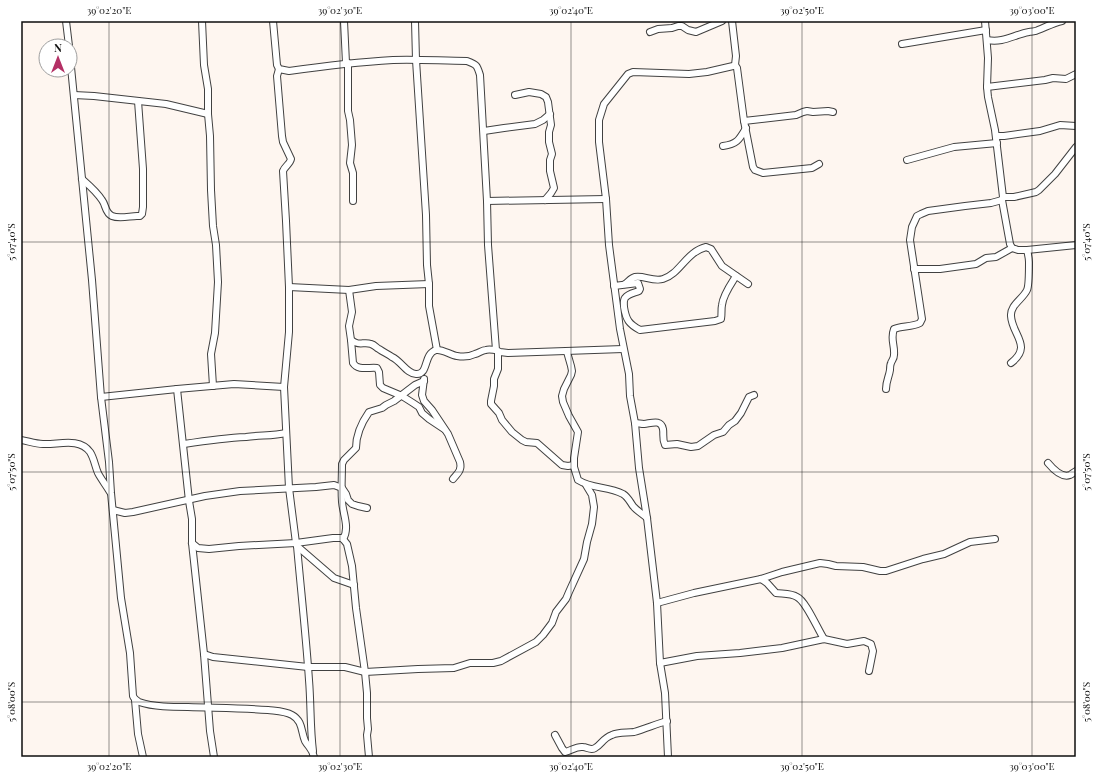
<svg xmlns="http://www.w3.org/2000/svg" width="1097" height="778" font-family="'Playfair Display',serif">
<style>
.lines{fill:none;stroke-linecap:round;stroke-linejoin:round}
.minor-casing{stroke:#414141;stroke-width:8}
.minor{stroke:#fff;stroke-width:6}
.ticks{fill:none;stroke:#0e0e0e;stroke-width:1;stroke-opacity:0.45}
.neatline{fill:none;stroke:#0e0e0e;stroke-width:1.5}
.ticks-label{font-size:10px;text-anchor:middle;fill:#0e0e0e}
</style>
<rect width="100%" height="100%" fill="#fef6f0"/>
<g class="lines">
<g class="minor-casing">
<g id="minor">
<path d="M66 21 69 46"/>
<path d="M202 21 204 65 208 89V114L210 136 211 190 213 226 216 245 218 282 215 333 211 354 213 386"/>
<path d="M273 21 277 65 279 69 289 71C324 66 358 62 393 60 418 59 443 61 467 61 477 65 477 65 480 75L487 201 488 245 496 350 500 352 508 353 623 349"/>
<path d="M344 21 346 63"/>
<path d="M415 21 416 60 426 215 427 265 429 284V306L437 350"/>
<path d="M985 21 988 58 987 87 988 97 995 130 1003 197 1002 200 1010 244 1012 248 1018 250H1027L1076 245"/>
<path d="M650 32 658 29 672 28 678 26H682L688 30 696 32 722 21"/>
<path d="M987 40C1004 43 1013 35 1029 32 1032 31 1035 32 1038 30 1046 27 1053 23 1062 21"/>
<path d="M902 44 986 30"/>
<path d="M70 57 92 280 101 397 109 462 111 493 121 598 130 653 133 696C134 699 136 700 139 702 154 707 172 707 188 707 215 708 241 708 268 710 276 711 285 711 292 715 303 721 301 732 305 741 309 748 312 748 314 757"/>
<path d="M348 63V111L350 120 352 145 350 163 353 173V201"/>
<path d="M735 65 737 68 744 121 753 167 755 170 763 173 812 168 819 164"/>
<path d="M279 69 277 76 282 136 283 142 291 159C290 164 285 166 283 171L286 221 289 287V332L284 387 289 488 296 543 297 546C301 591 306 636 309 680 311 704 310 727 313 751"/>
<path d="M987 87 1045 80 1053 78 1066 79 1076 74"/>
<path d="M74 95 94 96 166 104 208 114"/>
<path d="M515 95 529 92 541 94 546 97 548 102 551 125 549 132V142L552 154 550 160V171L554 188 551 193 545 200"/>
<path d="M744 121 796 115 803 112 807 111 813 112 828 111 833 112"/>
<path d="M484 131 504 128 535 124 543 120 550 114"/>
<path d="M996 136H1004L1040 131 1060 125 1076 126"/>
<path d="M723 146C737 144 739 140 746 128"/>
<path d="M907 160 954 147 997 143"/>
<path d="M82 179C90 186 97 192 102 200 106 205 105 213 112 216 119 219 130 216 137 216H140L142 214 143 207V169L138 101"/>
<path d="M1003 197H1014L1036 192 1039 190 1055 174 1076 147"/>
<path d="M487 201 606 199"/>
<path d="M914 269H940L976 264 986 258 996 257 1012 248"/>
<path d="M625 284C628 282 631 278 635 277 643 275 653 282 663 279 680 274 686 252 706 247L711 249 722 266 748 284"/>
<path d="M614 286 638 283 640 289 639 291C634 293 629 293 625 298 623 301 624 304 624 307 626 320 629 324 640 330L715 321 721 319C722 314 721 310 722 305 723 295 731 284 736 276"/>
<path d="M289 287 349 290 376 286 429 284"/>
<path d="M349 290 352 312 349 326 351 340C360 347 363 341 371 344 375 345 376 348 379 349 383 352 388 354 392 357 401 361 407 374 416 374 429 375 423 354 436 350 443 349 450 355 457 356 463 357 469 357 475 354 479 353 482 350 486 350 489 349 493 350 496 350"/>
<path d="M351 340 353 363C358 371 369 367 377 368L379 372 380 385 383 388 402 396 413 403 419 407 422 413 429 419 444 429"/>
<path d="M498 352V369L494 379V386L491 401V404L499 413 502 420 512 432 522 440 526 442 537 443 562 465 568 466 574 465"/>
<path d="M567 352 571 366 572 371 571 375 564 389 562 396 563 402 569 416 578 432 574 458V467L578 480C592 489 608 486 623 494 628 497 630 502 633 506 637 511 643 514 647 518"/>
<path d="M1011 363C1033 346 1012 335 1011 316 1010 305 1023 299 1027 290 1029 286 1029 267 1029 262 1029 258 1028 254 1027 250"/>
<path d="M424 379 422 395 424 401 432 410 448 434 460 462C462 470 458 473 453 479"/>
<path d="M177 389 189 501 192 519V543L204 654 210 731 214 757"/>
<path d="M886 389C886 381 889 377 890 370 890 368 890 365 891 363 892 360 894 359 894 355 895 345 890 339 894 329 902 326 912 327 920 323L922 319 910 240 912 227 917 216 921 214 928 211 965 206 991 203 1002 200"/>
<path d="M101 397 177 389 234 384 284 387"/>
<path d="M635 423C638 423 641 424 644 424 652 423 661 419 663 429 664 435 662 439 665 445L677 444 691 447 698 446 714 435 723 432 729 425 735 421 741 413 749 397 754 395"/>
<path d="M21 440C28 441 35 444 43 444 58 445 79 437 90 452 94 458 95 466 98 473 101 479 106 485 110 492"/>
<path d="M184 444C204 441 225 438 246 437 259 435 273 436 286 433"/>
<path d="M1048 463C1053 469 1062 478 1070 475 1072 474 1074 472 1076 471"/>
<path d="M113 510 125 513 133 512 205 496 240 491 316 487 334 485 342 488 346 494 348 500 352 504 358 506 367 508"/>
<path d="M343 539C350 528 343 514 342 502 341 489 342 477 342 464L344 460 356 448C356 435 362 422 369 412L382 408 386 405 394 401 415 385 424 381"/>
<path d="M192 543 198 548 209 549 239 546 296 543 333 538H341L343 539 347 544 352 566 356 608 365 672 367 693V718L368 729 367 735 369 757"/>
<path d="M297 546 334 578 354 585"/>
<path d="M761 579 767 583 776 593C782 594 791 593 797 597 806 601 818 630 824 639"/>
<path d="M657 603 694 593 761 579 782 572 820 563 828 564 836 566 863 567 880 571H886L923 559 944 554 970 542 995 539"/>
<path d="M204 654 213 657 308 667H345L365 672 418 669 454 668 470 663H493L501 661 536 642 543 635 552 623 556 612 566 599 569 592 584 559 587 542 592 524 594 507 592 495 586 485"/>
<path d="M660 663 697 656 740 653 782 648 824 639 847 644 864 641 871 644 873 651 869 671"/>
<path d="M135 700 138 734 143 757"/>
<path d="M555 735 562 748 565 752C571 751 576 746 583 747 587 747 591 751 595 748 601 745 603 738 612 735 618 732 627 733 634 732 645 729 656 724 667 721"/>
<path d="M668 757 665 693 660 663 657 603 647 518 639 468 635 423 630 396 629 374 620 329 609 245 606 199 599 142V120L604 104 628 74 633 72 689 74 707 72 733 66 735 65 736 56 732 21"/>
</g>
</g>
<use href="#minor" class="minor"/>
</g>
<path class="ticks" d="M109 21V757M340 21V757M571 21V757M802 21V757M1032 21V757M21 242H1076M21 472H1076M21 702H1076"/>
<rect width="1097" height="778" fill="none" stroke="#ffffff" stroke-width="44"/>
<g transform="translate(58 58)"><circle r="19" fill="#ffffff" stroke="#9f9f9f"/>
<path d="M0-3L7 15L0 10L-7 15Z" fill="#b43065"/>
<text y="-6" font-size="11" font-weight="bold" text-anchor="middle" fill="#0e0e0e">N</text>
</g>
<rect x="22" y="22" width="1053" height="734" class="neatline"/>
<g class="ticks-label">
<text x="109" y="14">39°02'20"E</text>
<text x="340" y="14">39°02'30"E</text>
<text x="571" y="14">39°02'40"E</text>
<text x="802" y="14">39°02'50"E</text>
<text x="1032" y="14">39°03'00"E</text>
<text transform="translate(11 242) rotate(-90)" y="4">5°07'40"S</text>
<text transform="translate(1086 242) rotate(-90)" y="4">5°07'40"S</text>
<text transform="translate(11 472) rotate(-90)" y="4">5°07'50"S</text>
<text transform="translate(1086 472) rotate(-90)" y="4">5°07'50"S</text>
<text transform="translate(11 702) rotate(-90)" y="4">5°08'00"S</text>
<text transform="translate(1086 702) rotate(-90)" y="4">5°08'00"S</text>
<text x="109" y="770">39°02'20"E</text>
<text x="340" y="770">39°02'30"E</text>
<text x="571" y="770">39°02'40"E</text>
<text x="802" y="770">39°02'50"E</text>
<text x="1032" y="770">39°03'00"E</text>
</g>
</svg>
